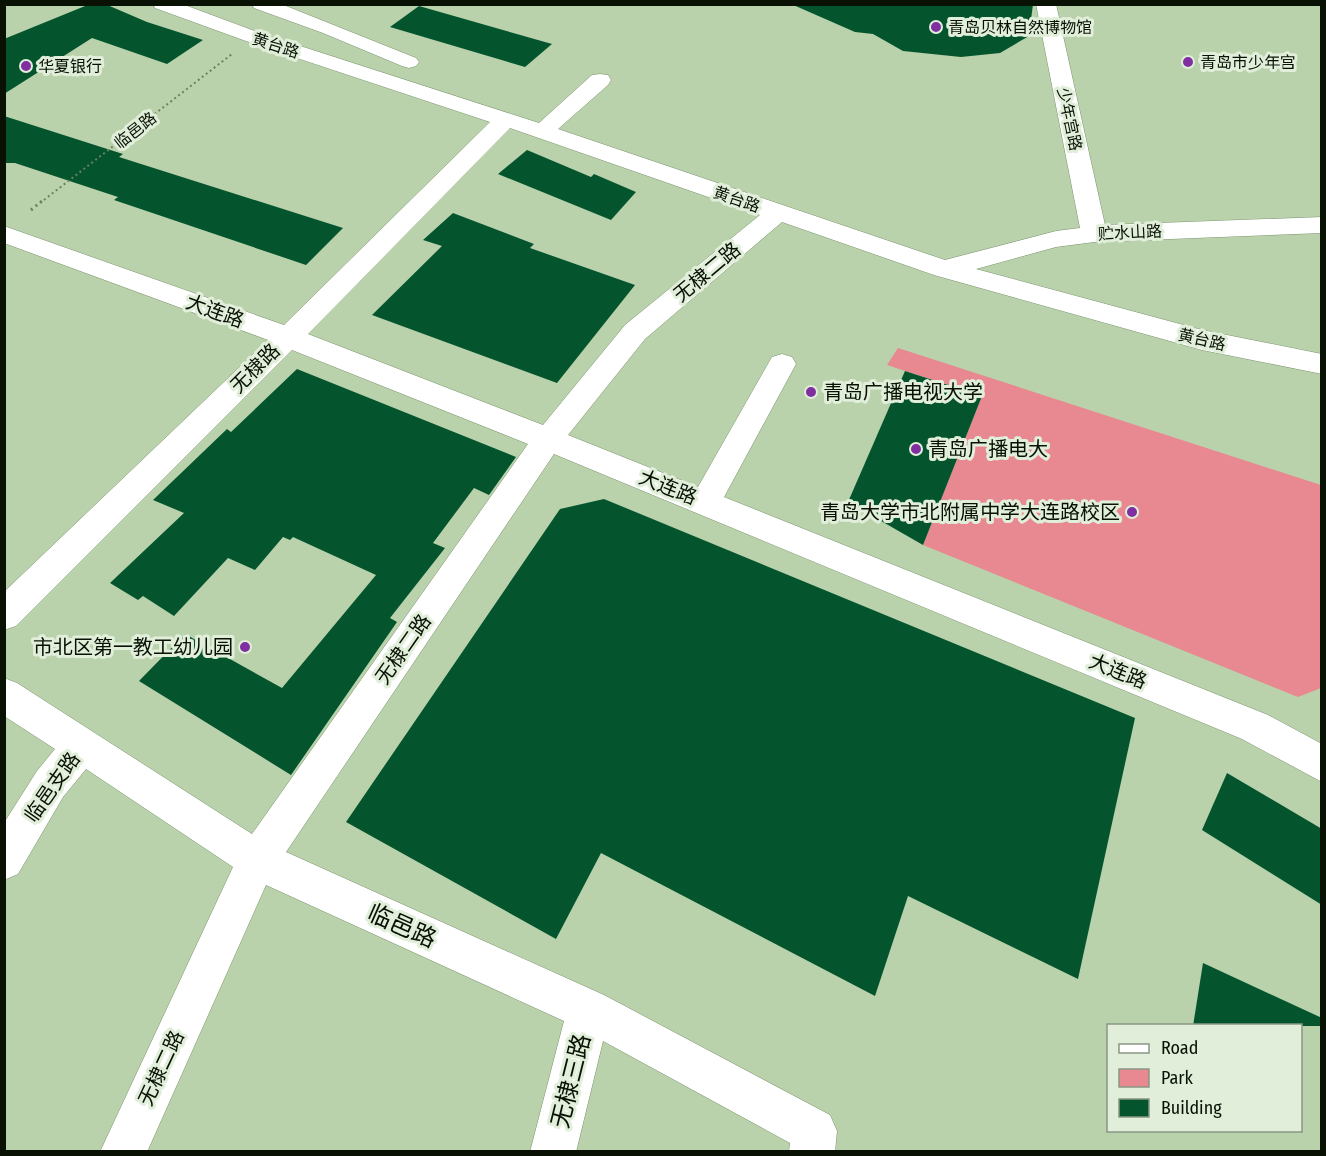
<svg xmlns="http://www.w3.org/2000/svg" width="1326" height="1156" font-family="'Fira Sans Condensed','Noto Sans SC',sans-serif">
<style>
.green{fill:#e88891}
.building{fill:#04552e}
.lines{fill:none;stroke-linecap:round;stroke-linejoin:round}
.minor-casing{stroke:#7c946f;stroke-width:1}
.path-far1{stroke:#6e8064;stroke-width:2;stroke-dasharray:2 3;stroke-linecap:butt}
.path{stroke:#6e8064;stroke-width:3;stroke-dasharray:2 4;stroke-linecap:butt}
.minor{fill:#fff;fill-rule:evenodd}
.poi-dot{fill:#802fa0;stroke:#e1eeda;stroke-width:2}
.labels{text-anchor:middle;stroke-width:6;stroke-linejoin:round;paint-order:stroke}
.far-poi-label{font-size:16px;fill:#081104;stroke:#e1eeda;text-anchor:start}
.far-street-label{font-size:16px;fill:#081104;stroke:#e1eeda}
.street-label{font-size:20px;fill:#081104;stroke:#e1eeda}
.poi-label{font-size:20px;fill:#081104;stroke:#e1eeda;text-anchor:start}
.near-street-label{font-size:24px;fill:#081104;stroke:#e1eeda}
</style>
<rect width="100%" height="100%" fill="#b9d2ab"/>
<path class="green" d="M898 348 1321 485V688L1298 697 923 545 982 396 887 365Z"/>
<g class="building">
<path d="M90 4H105L147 22 203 40 167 64 92 38 4 94V39Z"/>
<path d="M791 4H1033L1029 36 1000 53 961 57 903 51 873 34 855 32Z"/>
<path d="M419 6 552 44 525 67 390 27Z"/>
<path d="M4 116 123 154 119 157 343 228 306 265 114 200 118 197 15 163H4Z"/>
<path d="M527 150 591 177 594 174 636 192 611 220 498 174Z"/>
<path d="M453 213 534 244 530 248 635 285 557 383 372 315 442 246 423 240Z"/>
<path d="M297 369 516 457 489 495 474 488 433 543 445 548 390 618 397 622 291 775 139 681 185 634 282 688 376 575 293 537 290 540 283 537 255 570 228 558 174 616 143 596 138 600 110 583 184 513 153 500 227 429 231 432Z"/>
<path d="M905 371 982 396 923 545 848 502Z"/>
<path d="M604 499 1135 718 1078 979 908 896 875 996 601 853 556 939 346 822 560 509Z"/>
<path d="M1227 773 1322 829V905L1202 830Z"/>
<path d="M1203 963 1322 1018V1026H1193Z"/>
</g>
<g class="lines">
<g class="minor-casing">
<g id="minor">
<path d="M153 4H182L260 33 539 123 592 75 600 74 608 75 611 80 608 85 558 129 945 260 1056 231 1080 228 1036 4H1056L1105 225 1322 217V233L1094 242 1056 247 976 269 1202 330 1322 354V374L1202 350 934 275 782 222 645 339 568 435 698 487 772 357 782 354 792 357 796 364 724 497 1268 715 1322 744V782L1242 739 554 454 286 852 604 995 830 1115 837 1131 835 1152H789L790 1143 603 1041 576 1152H530L564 1021 266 885 147 1152H100L233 867 86 769 63 797 18 874 4 880V823L37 771 55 749 4 716V678L17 683 252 834 528 444 292 350 16 626 4 630V592L268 340 4 243V226L284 325 490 122 246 41 155 8ZM510 128 760 215 625 325 543 425 308 334Z"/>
<path d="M252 4H281L416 58 419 62 416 66 409 68 402 66 323 33 254 8Z"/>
</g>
</g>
<path class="path-far1" d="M40 203 232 54"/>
<path class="path" d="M31 210 42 201"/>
<use href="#minor" class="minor"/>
</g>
<g class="poi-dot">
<circle cx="936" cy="27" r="6"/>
<circle cx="1188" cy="62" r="6"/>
<circle cx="26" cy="66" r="6"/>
<circle cx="811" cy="392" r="6"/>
<circle cx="916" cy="449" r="6"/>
<circle cx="1132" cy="512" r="6"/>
<circle cx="245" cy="647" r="6"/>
</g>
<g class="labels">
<g class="far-poi-label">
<text x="948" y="33">青岛贝林自然博物馆</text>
<text x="1200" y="68">青岛市少年宫</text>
<text x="38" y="72">华夏银行</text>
</g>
<g class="far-street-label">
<text transform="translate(276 45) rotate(18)" y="6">黄台路</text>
<text transform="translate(1070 119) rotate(78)" y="6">少年宫路</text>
<text transform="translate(135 130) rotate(-38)" y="6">临邑路</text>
<text transform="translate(737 199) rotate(19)" y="6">黄台路</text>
<text transform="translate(1130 232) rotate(-3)" y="6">贮水山路</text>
<text transform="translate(1202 339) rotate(13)" y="6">黄台路</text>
</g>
<g class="street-label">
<text transform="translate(707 272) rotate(-40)" y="7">无棣二路</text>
<text transform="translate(215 311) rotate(20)" y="7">大连路</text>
<text transform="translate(255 368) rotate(-45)" y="7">无棣路</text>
<text transform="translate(668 487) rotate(22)" y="7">大连路</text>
<text transform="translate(403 649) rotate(-55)" y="7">无棣二路</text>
<text transform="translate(1118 671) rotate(22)" y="7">大连路</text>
<text transform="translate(52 787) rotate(-55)" y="7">临邑支路</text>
<text transform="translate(161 1068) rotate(-65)" y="7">无棣二路</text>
</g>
<g class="poi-label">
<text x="823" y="399">青岛广播电视大学</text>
<text x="928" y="456">青岛广播电大</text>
<text x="1120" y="519" text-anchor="end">青岛大学市北附属中学大连路校区</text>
<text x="233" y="654" text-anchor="end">市北区第一教工幼儿园</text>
</g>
<g class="near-street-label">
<text transform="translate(402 926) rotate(24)" y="8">临邑路</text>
<text transform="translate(571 1081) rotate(-76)" y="8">无棣三路</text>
</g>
</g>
<rect width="1326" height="1156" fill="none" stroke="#081104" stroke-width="12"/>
<rect x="1107" y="1024" width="195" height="108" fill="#e1eeda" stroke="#8a9684" stroke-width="1.5"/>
<rect x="1119" y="1044" width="30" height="9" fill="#ffffff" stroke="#8a9684" stroke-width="1.5"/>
<text x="1161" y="1054" font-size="18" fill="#081104">Road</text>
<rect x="1119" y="1069" width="30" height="18" fill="#e88891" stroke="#8a9684" stroke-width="1.5"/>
<text x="1161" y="1084" font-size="18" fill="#081104">Park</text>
<rect x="1119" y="1099" width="30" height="18" fill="#04552e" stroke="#8a9684" stroke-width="1.5"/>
<text x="1161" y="1114" font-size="18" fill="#081104">Building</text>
</svg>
